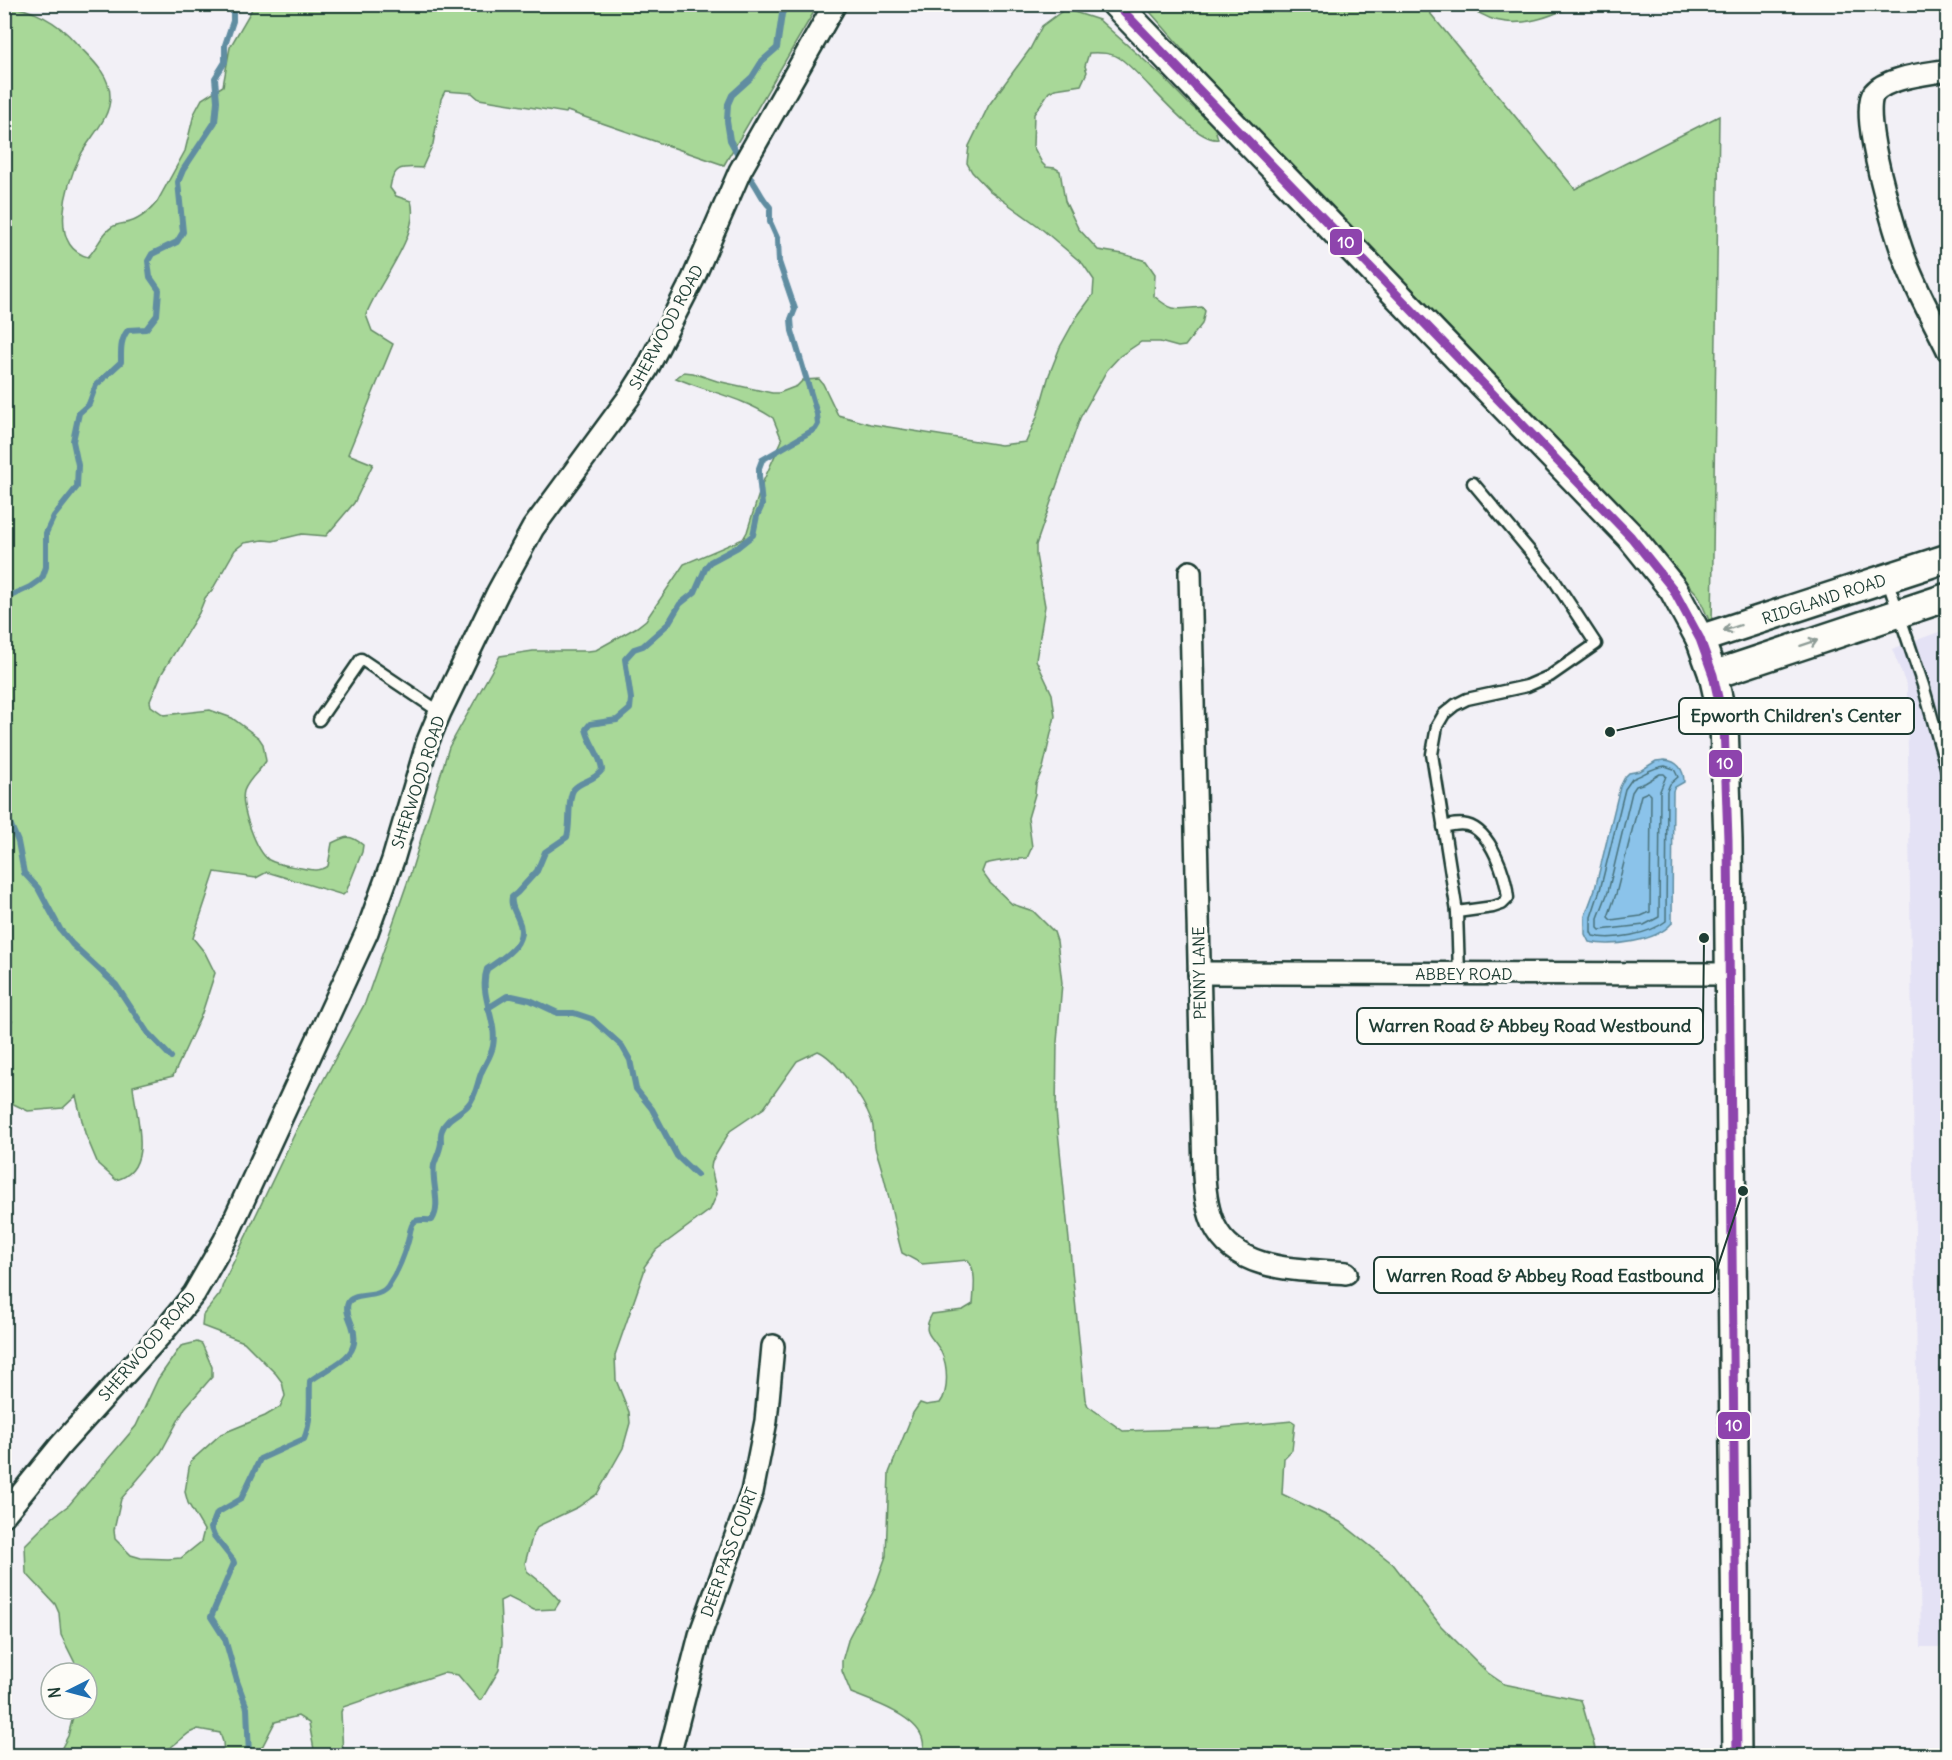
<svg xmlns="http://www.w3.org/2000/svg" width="1952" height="1760" font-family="Delius,sans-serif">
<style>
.built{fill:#e4e2f5}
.green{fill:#a8d898;stroke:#648a66;stroke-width:1.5}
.water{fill:#8bc3ea;stroke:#608da1;stroke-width:1.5}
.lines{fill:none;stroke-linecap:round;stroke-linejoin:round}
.shore{stroke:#4a737d;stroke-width:1.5}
.stream{stroke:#608da1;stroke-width:6}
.service-casing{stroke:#1f3d34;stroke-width:15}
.minor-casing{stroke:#1f3d34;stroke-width:26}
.tertiary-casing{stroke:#1f3d34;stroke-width:32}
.service{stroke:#fdfcf7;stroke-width:10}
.minor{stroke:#fdfcf7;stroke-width:21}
.tertiary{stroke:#fdfcf7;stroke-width:27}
.bus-1-casing{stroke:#fdfcf7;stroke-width:14}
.bus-1{stroke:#8e44ad;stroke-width:9}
.oneway{stroke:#8e9c96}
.labels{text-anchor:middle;stroke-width:6;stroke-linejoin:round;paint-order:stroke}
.street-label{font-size:16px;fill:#1f3d34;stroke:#fdfcf7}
.leader{fill:none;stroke:#1f3d34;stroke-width:2}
.callout-dot{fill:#1f3d34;stroke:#fdfcf7;stroke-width:2}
.callout{fill:#fdfcf7;stroke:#1f3d34;stroke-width:2}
.callout-label{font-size:18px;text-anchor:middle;font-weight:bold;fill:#1f3d34}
.line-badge{stroke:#fdfcf7;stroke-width:2}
.badge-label{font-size:16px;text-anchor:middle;font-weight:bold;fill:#fff}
</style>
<rect width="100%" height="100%" fill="#f2f0f6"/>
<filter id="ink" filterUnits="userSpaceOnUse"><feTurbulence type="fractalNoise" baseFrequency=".0167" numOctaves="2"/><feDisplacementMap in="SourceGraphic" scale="12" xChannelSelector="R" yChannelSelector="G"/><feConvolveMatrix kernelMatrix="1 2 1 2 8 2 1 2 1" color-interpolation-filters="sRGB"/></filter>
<g filter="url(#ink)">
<path class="built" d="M1947 629V1647H1921L1907 687 1892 649Z"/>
<g class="green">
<path d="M253 4 818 5 724 165 567 111 566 113 479 99 472 93 445 91 441 99 433 144 422 168C403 167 393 165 390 188L396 196 411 201C421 235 377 284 366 315L372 331 393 344 348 454 373 464 354 503 326 536 302 534 273 541 263 540 244 543 235 550 212 590 205 598 199 613 162 673 150 701 151 706 164 715 210 710 232 718 259 738 263 744 266 761C260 771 248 779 244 791 240 806 256 851 269 860 277 865 291 866 301 868 311 870 319 872 328 866L332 843C346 836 350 834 363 845L362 852 346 892 343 895 267 872 256 878 215 872 193 938 205 953 215 973 202 1013 173 1076 133 1086C135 1114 156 1170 116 1180L98 1164 85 1133 76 1096 63 1108 28 1111 5 1100V1030L12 1021 4 1020 5 6C32 8 58 22 76 43 90 58 110 74 110 96 111 118 90 137 80 156 67 183 47 246 88 257 97 248 102 233 112 227 118 223 124 224 130 222 140 219 151 210 157 202L185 151 194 114 202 99 223 86 230 47 251 11Z"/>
<path d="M1144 5H1573C1549 18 1520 28 1492 19 1488 18 1484 15 1479 13 1459 6 1450 5 1430 13L1575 189 1719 116 1712 627 1698 595 1569 452 1518 397 1396 278 1265 143Z"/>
<path d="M1065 9 1099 20 1161 75 1190 105 1214 125 1218 139C1194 143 1143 74 1121 59 1114 53 1098 52 1089 53L1085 66 1087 72 1081 85 1055 89 1049 92 1034 114 1033 146 1042 163 1046 167 1055 168 1060 171 1065 201 1078 228 1098 250 1123 254 1146 261 1155 274 1154 296C1174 313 1176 309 1202 307L1205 311 1202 324 1185 346 1178 347 1160 342H1141L1120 356 1107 370 1080 418 1036 545V555L1045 606 1036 660 1052 694 1055 716 1043 768 1036 784 1035 794 1028 818 1032 847 1027 858C1013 860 999 860 985 864L982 872 990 883 1012 904 1033 911 1054 932 1057 941 1062 983 1057 1042 1056 1111 1085 1399 1088 1406 1123 1431 1218 1428 1292 1421 1295 1423 1292 1450 1284 1458 1282 1494 1340 1522 1393 1564 1441 1626 1488 1673 1504 1684 1581 1700 1597 1755H925C924 1750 924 1743 922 1737 914 1715 871 1701 851 1693L842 1671V1661L849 1637 874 1590 886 1556 889 1473 913 1413 920 1403 926 1405 940 1403C949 1391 948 1365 941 1352 933 1335 920 1335 932 1314L963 1310 973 1304C974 1289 977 1272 968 1260L922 1264 902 1253C892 1219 888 1184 876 1151 873 1141 875 1129 871 1119 864 1101 836 1058 818 1051L797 1061 764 1108 730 1131 712 1161 711 1168 717 1194 710 1210 656 1250 644 1267 645 1269 615 1355 616 1380 629 1412 630 1423 623 1448 597 1494 578 1507 538 1526 533 1534 525 1563 527 1571 547 1587 560 1601 555 1609 534 1610 508 1597 500 1601 502 1643 499 1670 482 1699 479 1700 458 1675 443 1673 343 1707 341 1712 343 1755H315L309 1723 298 1716 275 1722 258 1755H224L223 1742 220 1733 198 1729 189 1733 161 1755H58L68 1736 75 1709H87V1673H80L61 1635 59 1613 55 1604 26 1573 25 1545 53 1517 69 1505 136 1426 158 1379 181 1346 197 1342 202 1344 212 1367V1377L185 1408 161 1452 121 1499 114 1530 115 1539 131 1555 141 1558 168 1559 181 1558 201 1542 204 1530 188 1503 185 1492 190 1462 221 1434 265 1416 280 1407 285 1396 282 1382 276 1374 244 1342 202 1326 203 1315 220 1294 223 1284 296 1131 365 1003 410 875 449 747 500 656 533 651H588L596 650 637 627 646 620 684 564 743 539 747 532 762 484 782 440 773 418C744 398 708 392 676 378L684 372 693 373 717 381 772 393H779L797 386 803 380 819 379 823 384 838 415 870 424 1001 445 1026 442 1037 417 1049 375 1060 347 1076 318 1093 295 1094 280 1083 264 1037 225 990 191 972 172 967 163 969 146 989 105 1030 49 1042 26Z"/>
</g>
<path class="water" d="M1665 760C1677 761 1684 769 1684 782L1675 787 1673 791 1672 923C1656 942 1611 947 1589 942L1585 934V916L1595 889 1620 787 1625 777 1629 773 1640 771 1656 761Z"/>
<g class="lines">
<g class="shore">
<path d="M1665 766 1674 769 1678 777 1670 784 1667 791 1666 921C1650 934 1613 941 1593 936L1591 932V917L1600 890 1625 789 1632 779C1644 775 1652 767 1665 766Z"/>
<path d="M1660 774H1664L1666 776 1660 791 1659 917 1644 925 1600 930 1598 928V918L1608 892 1632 792 1636 786 1645 783Z"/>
<path d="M1648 792 1651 795 1650 912 1641 916 1611 920 1608 917 1616 894 1641 795Z"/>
</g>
<g class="stream">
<path d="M1417 4 1421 7"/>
<path d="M737 153 730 140 727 121 728 104 732 95 752 77 762 61 777 48 782 14 787 4"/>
<path d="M4 599 30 587 40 580 43 576 46 567V533L54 516 77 487 78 465 73 441 79 413 89 404 96 385 121 362C121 351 120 340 128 330L146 329 157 315 159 290 150 277 148 261 152 254 177 242 183 232 178 182 183 170 215 122 217 101 215 78 225 62V45L233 21V4"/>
<path d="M4 809 18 842 24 873 38 888 60 929 72 944 116 985 147 1032 171 1057"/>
<path d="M488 1008 507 996H512L530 1000 558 1013H574L592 1019 622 1046 630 1060 636 1089 652 1109 677 1156 697 1175"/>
<path d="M249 1756 247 1708 237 1681 225 1639 211 1617 234 1563 233 1560 214 1536 211 1528 217 1513 241 1499 260 1459 304 1439C312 1421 309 1400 310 1381 330 1365 364 1359 352 1325 350 1319 345 1310 348 1303 352 1292 379 1300 388 1286 396 1274 403 1258 407 1244 410 1238 409 1227 414 1222 418 1218 426 1221 432 1220 442 1205 431 1182 434 1165 436 1158 440 1151 441 1143 441 1139 440 1134 442 1130 446 1118 460 1114 468 1105 477 1095 477 1082 482 1071 486 1062 491 1056 493 1046 498 1021 478 994 487 969 504 957 530 943 518 919 515 911 510 905 512 897L517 893 537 871 545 852 567 837C571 825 567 797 574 789 582 780 593 782 602 770 601 755 589 744 586 729L590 724 617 720 630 709 631 699 625 659 634 649 643 646 668 624 680 604 695 592 706 567 710 562 738 547 753 535 757 516 762 505 759 476V468L762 460 815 429 818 424 817 414 792 331 791 319 795 309 779 262 778 240 770 222V207C760 197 758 186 748 175"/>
</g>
<g class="service-casing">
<g id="service">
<path d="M1887 579 1923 685 1948 774"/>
<path d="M319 720 361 659 440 712"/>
<path d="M1443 827C1451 825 1459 823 1467 825 1491 831 1506 876 1508 898L1502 904 1493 907 1457 912"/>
<path d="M1459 973 1457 912 1432 754 1437 726 1444 714 1455 705 1467 699 1527 686 1550 676 1596 644 1554 580 1473 483"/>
</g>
</g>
<g class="minor-casing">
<g id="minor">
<path d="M1948 70C1927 74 1887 77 1874 93 1858 112 1896 237 1906 262 1917 292 1934 321 1948 350"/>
<path d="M1190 572 1204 1176C1205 1193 1207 1210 1214 1225 1237 1273 1301 1269 1346 1273"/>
<path d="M1199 973 1728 974"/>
<path d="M4 1515 60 1446 164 1331 194 1294 225 1240 367 932 393 860 428 741 440 712 498 592 533 528 630 396 647 369 693 279 740 171 835 4"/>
<path d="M669 1756 700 1635 752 1492 766 1421 773 1346"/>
</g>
</g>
<g class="tertiary-casing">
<g id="tertiary">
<path d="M1116 4 1631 537 1673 589 1700 639 1713 675 1724 724 1728 840 1737 1756"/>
<path d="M1700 639 1948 558"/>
<path d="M1713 675 1948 597"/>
</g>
</g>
<use href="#service" class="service"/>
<use href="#minor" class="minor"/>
<use href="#tertiary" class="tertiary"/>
<g class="bus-1-casing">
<path id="bus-1" d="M1116 4 1631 537 1673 589 1700 639 1713 675 1724 724 1728 840 1737 1756"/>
</g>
<use href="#bus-1" class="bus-1"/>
</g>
<defs><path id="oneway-shaft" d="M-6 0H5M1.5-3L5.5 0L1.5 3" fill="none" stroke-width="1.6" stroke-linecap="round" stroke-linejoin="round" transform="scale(1.5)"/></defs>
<g class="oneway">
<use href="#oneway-shaft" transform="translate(1732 628) rotate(162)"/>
<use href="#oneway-shaft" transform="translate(1809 643) rotate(-18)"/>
</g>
</g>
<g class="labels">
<g class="street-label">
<text transform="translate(666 327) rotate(-62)" y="6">SHERWOOD ROAD</text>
<text transform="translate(1824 599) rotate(-18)" y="6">RIDGLAND ROAD</text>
<text transform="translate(418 782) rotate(-72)" y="6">SHERWOOD ROAD</text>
<text transform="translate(1199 973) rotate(-91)" y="6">PENNY LANE</text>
<text x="1464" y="980">ABBEY ROAD</text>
<text transform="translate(147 1346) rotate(-49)" y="6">SHERWOOD ROAD</text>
<text transform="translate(729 1552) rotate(-70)" y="6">DEER PASS COURT</text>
</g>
</g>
<path class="leader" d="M1610 732L1679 716M1704 938L1703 1026M1743 1191L1715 1275"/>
<g class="callout-dot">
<circle cx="1610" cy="732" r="6"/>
<circle cx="1704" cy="938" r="6"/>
<circle cx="1743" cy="1191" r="6"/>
</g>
<g class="callout">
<rect x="1679" y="698" width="235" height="36" rx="6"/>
<rect x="1357" y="1008" width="346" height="36" rx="6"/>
<rect x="1374" y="1257" width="341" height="36" rx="6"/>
</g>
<g class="callout-label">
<text x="1796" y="722">Epworth Children's Center</text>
<text x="1530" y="1032">Warren Road &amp; Abbey Road Westbound</text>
<text x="1545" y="1282">Warren Road &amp; Abbey Road Eastbound</text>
</g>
<g class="line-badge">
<rect x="1329" y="228" width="34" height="28" rx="6" fill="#8e44ad"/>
<rect x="1708" y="749" width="35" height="29" rx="6" fill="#8e44ad"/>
<rect x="1717" y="1411" width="34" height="29" rx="6" fill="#8e44ad"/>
</g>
<g class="badge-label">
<text x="1346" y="248">10</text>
<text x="1725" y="769">10</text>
<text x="1734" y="1431">10</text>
</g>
<rect width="1952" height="1760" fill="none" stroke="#fdfcf7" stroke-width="24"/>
<rect x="12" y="12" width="1928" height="1736" fill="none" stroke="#1f3d34" stroke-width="2" filter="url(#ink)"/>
<g transform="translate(69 1691) rotate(264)"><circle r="28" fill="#fdfcf7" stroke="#a4b0a9" stroke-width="1.5"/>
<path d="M0-4.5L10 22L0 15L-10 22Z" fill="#1f6fb2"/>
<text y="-9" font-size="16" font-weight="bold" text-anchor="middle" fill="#1f3d34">N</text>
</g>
</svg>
